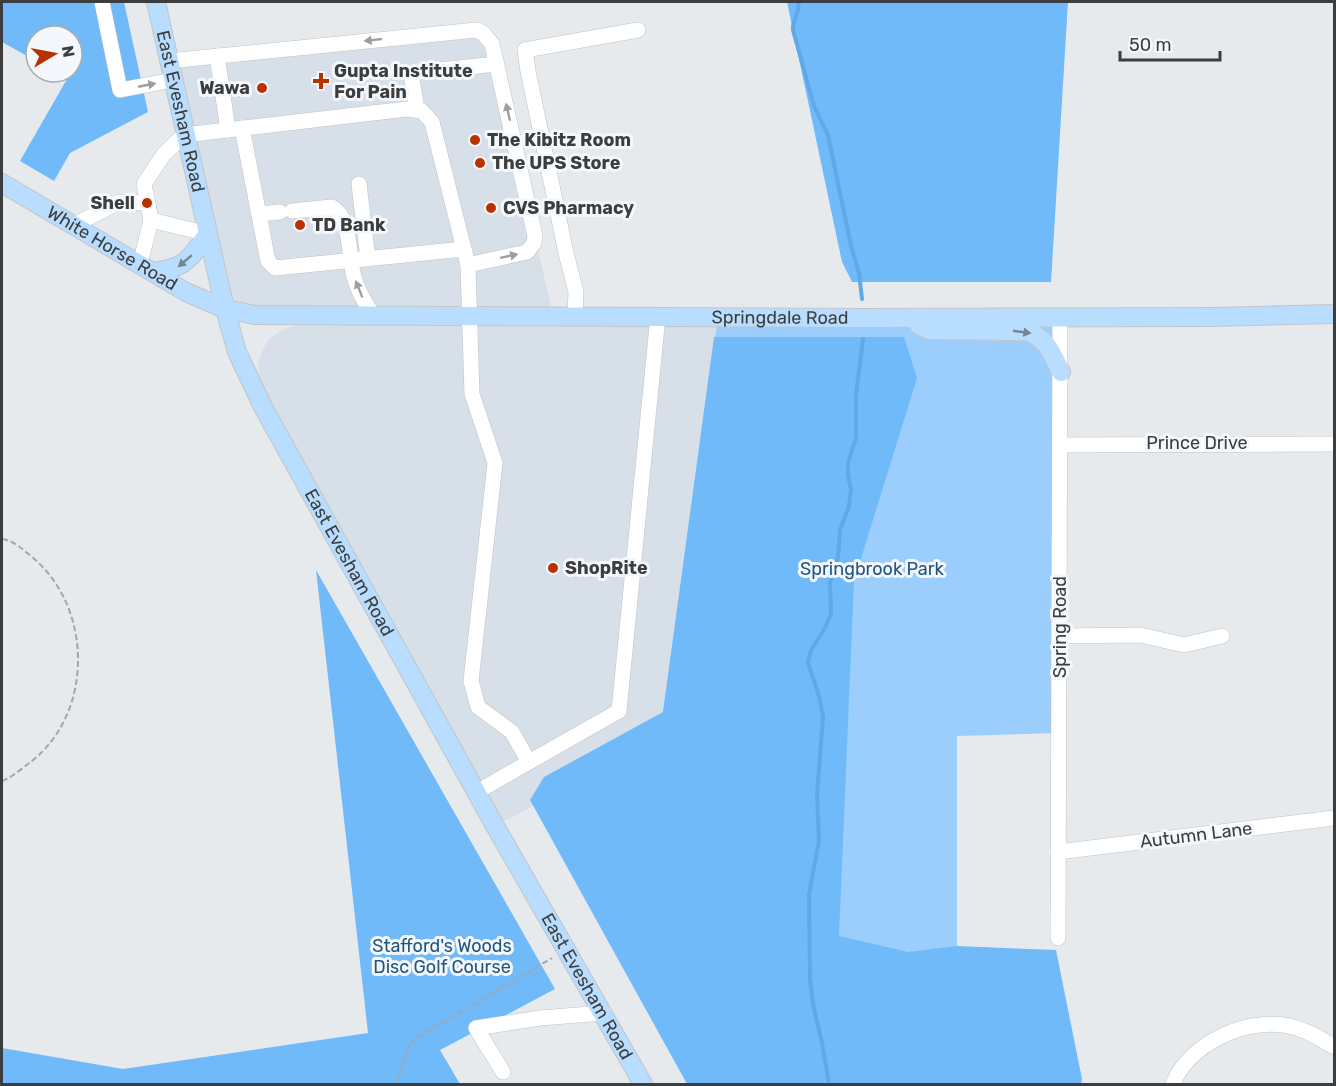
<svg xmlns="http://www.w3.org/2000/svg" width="1336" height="1086" font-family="Rubik,sans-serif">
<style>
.built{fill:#d7e0e9}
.green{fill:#9bcefc}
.forest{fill:#70bafa}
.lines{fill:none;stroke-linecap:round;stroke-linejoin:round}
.stream{stroke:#5fa9e8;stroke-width:4}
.minor-casing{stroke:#bfc3c6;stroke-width:16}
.major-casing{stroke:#c4c5c5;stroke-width:20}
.path{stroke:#a4a7a9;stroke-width:2;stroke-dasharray:6 3;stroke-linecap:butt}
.minor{stroke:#fff;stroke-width:15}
.major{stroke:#b8ddfe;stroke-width:18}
.oneway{fill:#9e9e9e}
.oneway2{fill:#748594}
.poi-dot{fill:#ba3100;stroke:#f4f7fb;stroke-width:2}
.labels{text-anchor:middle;stroke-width:6;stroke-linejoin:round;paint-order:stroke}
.poi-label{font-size:18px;font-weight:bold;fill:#3c3d3e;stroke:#f4f7fb;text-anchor:start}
.street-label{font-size:18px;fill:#3c3d3e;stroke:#f4f7fb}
.park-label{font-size:18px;fill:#215680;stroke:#f4f7fb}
</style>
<rect width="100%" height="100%" fill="#e7eaed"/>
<path class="built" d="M476 30 492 44 553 316 718 317 663 712 675 731 495 826 263 407 258 363 263 349 269 339 279 332 312 317 225 309 169 61Z"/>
<path class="green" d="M718 317H1060L1059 733 957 736V963L790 984 663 712Z"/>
<g class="forest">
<path d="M2 2H124L148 112 70 153 54 181 20 161 67 79 55 72H72V36H36V61L2 42Z"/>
<path d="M787 2H1068L1051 282H852L842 262Z"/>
<path d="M714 337H904L917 378 854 581 839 936 908 952 957 946 1056 950 1082 1079 1081 1084H687L530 800 544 777 663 712Z"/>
<path d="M316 570 555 989 440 1050 460 1084H2V1048L123 1069 368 1033Z"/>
</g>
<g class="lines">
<g class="stream">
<path d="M798 2C801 12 792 19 793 30L814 106 828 135 851 246 859 273 862 299"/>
<path d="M829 1084 822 1043 813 1004 810 979 809 894 819 841 817 794 823 717 819 696 808 663 811 650 824 630 831 614 830 582 838 557 840 530 849 506 851 489 848 475V463L856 438V395L863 339"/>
</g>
<g class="minor-casing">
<g id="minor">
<path d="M102 2 120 90 173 80"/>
<path d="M217 56 228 130"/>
<path d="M169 61 476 30 483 33 492 44 535 236 534 243 527 252 468 265"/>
<path d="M417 110 411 73 497 64"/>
<path d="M242 128 268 261 275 268 464 249"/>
<path d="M359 184 368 259"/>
<path d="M292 211 332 207C352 218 348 256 354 277 358 292 365 303 374 316"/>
<path d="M259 214 280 212"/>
<path d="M74 225 119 202 148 203"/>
<path d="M208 234 151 220 144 184 164 154 184 135 407 109 422 111 432 122 468 265 472 394 495 463 471 681 478 707 512 732 529 762 477 792"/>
<path d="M140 264 151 220"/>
<path d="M575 316 576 292 566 253 528 71 525 50 638 30"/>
<path d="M1060 445 1334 444"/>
<path d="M1060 636 1141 635 1184 645 1222 636"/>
<path d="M529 762 619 711 658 316"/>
<path d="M1058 852 1334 818"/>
<path d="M1058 938 1060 317"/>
<path d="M503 1072 476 1028 540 1018 604 1013"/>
<path d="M1173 1084C1188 1045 1243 1019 1284 1025 1303 1028 1318 1037 1334 1047"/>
</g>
</g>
<g class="major-casing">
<g id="major">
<path id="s1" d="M156 2 225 309 237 352 263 407 495 826 643 1084"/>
<path id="s2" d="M2 183 186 292 225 309 255 315 865 318 1213 317 1334 314"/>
<path d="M153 272C188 267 187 261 208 234"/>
<path d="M919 325 928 330 1028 331C1049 342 1051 352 1061 372"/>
</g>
</g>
<g class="path">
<path d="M2 539C15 541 22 549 32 557 94 608 94 716 28 764 20 770 11 778 2 781"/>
<path d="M396 1084 410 1042 552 958"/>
</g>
<use href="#minor" class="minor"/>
<use href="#major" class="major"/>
</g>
<defs><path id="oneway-solid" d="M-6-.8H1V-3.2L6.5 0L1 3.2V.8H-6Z" transform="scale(1.5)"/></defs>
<g class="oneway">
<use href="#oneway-solid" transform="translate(373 40) rotate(174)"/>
<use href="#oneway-solid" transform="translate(147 85) rotate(-11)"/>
<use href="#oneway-solid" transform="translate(508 112) rotate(-103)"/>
<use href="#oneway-solid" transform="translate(509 256) rotate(-12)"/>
<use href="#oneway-solid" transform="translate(359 289) rotate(-112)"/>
</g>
<g class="oneway2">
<use href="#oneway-solid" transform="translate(185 261) rotate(139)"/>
<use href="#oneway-solid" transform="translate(1022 332) rotate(8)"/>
</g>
<g class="poi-dot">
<path d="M318 72h6v6h6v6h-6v6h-6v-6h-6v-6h6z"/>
<circle cx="262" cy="88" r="6"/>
<circle cx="475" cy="140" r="6"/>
<circle cx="480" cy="163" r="6"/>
<circle cx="147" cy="203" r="6"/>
<circle cx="491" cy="208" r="6"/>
<circle cx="300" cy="225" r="6"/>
<circle cx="553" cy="568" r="6"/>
</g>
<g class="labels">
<g class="poi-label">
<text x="334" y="77">Gupta Institute<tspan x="334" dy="21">For Pain</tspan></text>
<text x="250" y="94" text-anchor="end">Wawa</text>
<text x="487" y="146">The Kibitz Room</text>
<text x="492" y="169">The UPS Store</text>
<text x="135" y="209" text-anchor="end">Shell</text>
<text x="503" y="214">CVS Pharmacy</text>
<text x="312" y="231">TD Bank</text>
<text x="565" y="574">ShopRite</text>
</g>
<g class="street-label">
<text dy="6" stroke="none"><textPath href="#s1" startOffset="112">East Evesham Road</textPath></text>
<text dy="6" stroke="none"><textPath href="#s2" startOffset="128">White Horse Road</textPath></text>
<text dy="6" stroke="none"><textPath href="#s2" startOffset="812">Springdale Road</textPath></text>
<text x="1197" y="449">Prince Drive</text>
<text dy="6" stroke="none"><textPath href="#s1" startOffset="598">East Evesham Road</textPath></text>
<text transform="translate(1060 627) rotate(-90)" y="6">Spring Road</text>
<text transform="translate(1196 835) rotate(-7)" y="6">Autumn Lane</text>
<text dy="6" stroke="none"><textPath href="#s1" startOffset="1084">East Evesham Road</textPath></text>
</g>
<g class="park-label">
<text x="872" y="575">Springbrook Park</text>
<text x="442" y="952">Stafford's Woods<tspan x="442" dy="21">Disc Golf Course</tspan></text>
</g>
</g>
<rect width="1336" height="1086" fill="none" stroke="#3c3d3e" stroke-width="6"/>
<g transform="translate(54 54) rotate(80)"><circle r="28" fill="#f4f7fb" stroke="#aaadaf" stroke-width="1.5"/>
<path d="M0-4.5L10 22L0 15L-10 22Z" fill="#ba3100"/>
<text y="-9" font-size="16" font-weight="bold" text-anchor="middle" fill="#3c3d3e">N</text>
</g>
<path d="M1120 51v9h100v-9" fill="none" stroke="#3c3d3e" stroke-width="3"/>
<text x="1129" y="51" font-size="18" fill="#3c3d3e" stroke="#f4f7fb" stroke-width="4.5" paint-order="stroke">50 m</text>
</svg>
